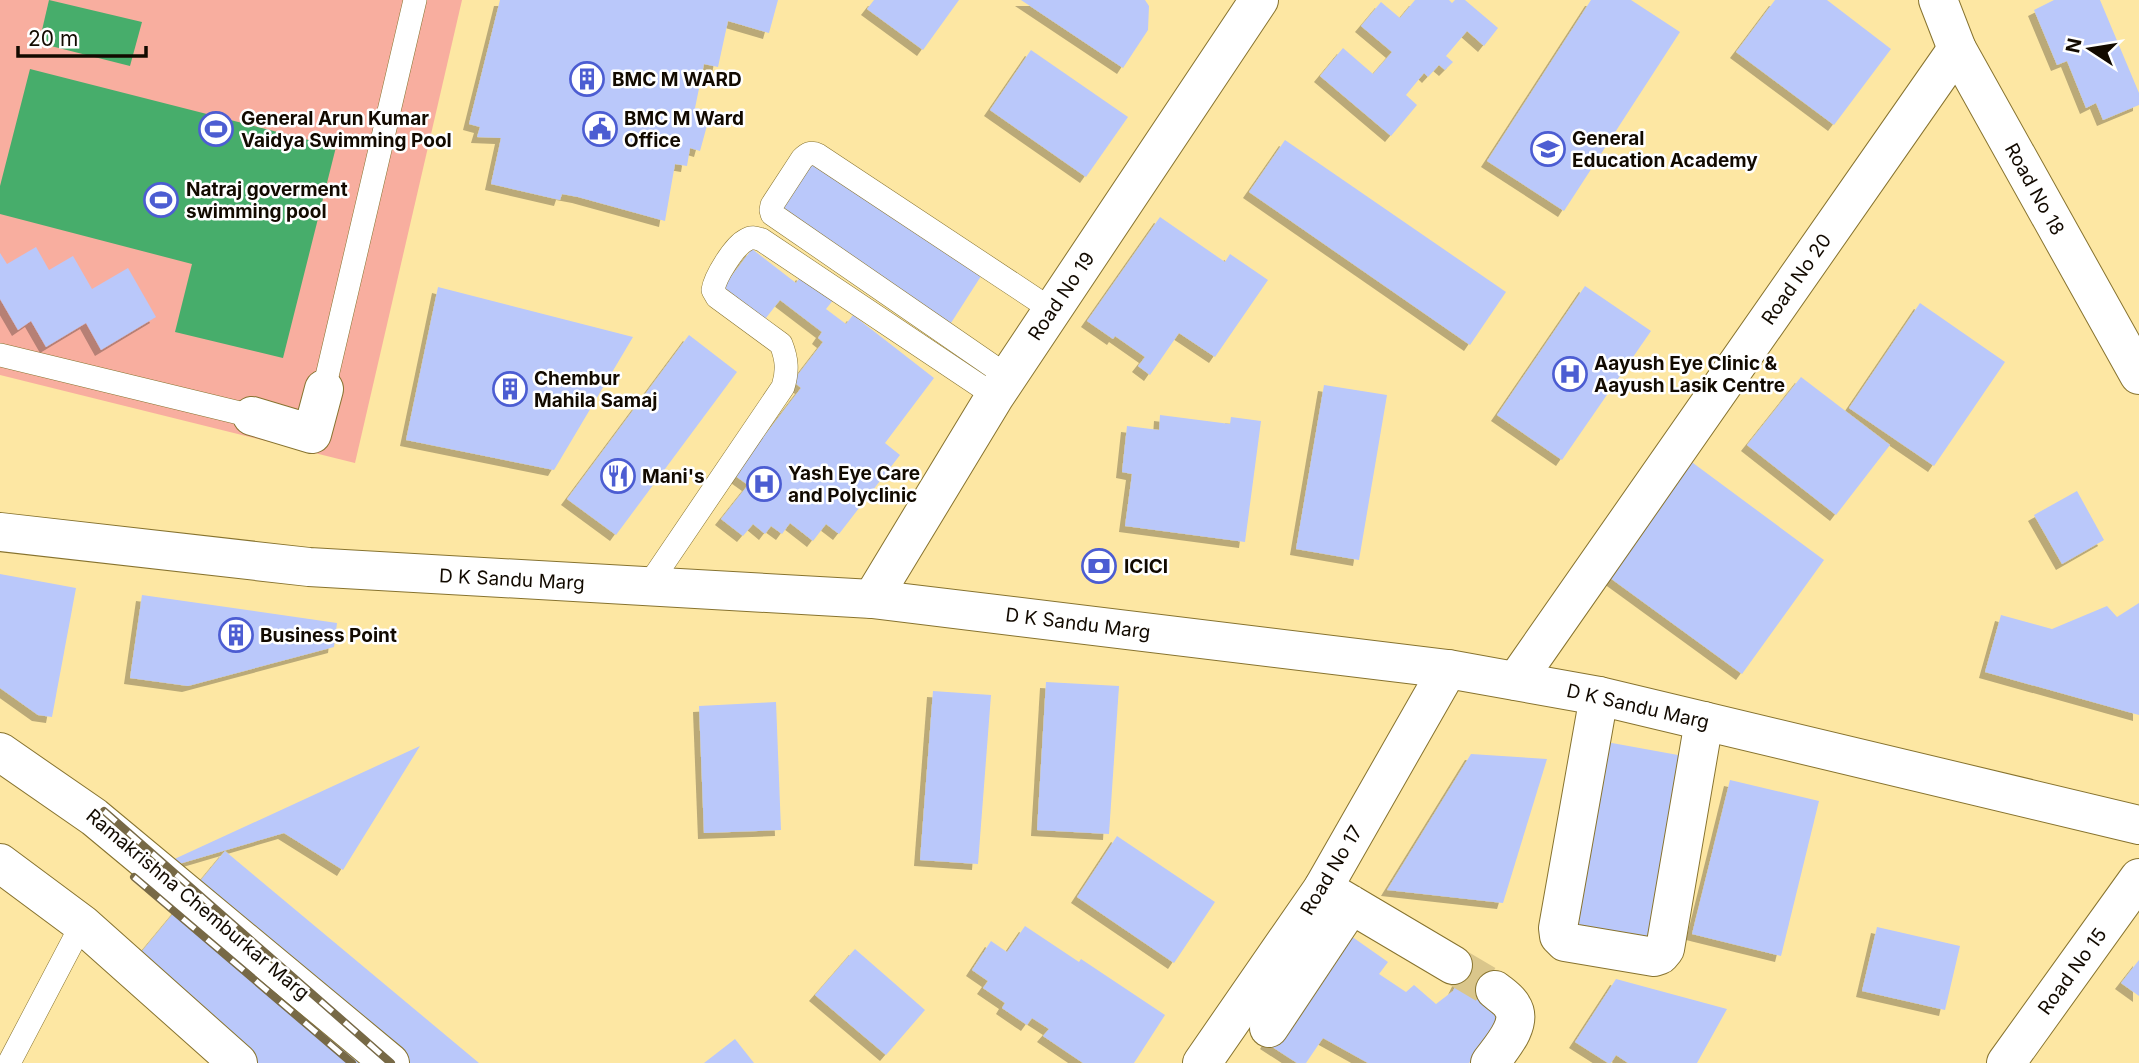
<svg xmlns="http://www.w3.org/2000/svg" width="2139" height="1063" font-family="Inter,sans-serif">
<style>
.green{fill:#f8ae9f}
.water{fill:#47ad6b}
.building{fill:#bac8fa;filter:url(#shadow)}
.lines{fill:none;stroke-linecap:round;stroke-linejoin:round}
.minor-tunnel{stroke:#dac68b;stroke-width:38;stroke-dasharray:38 19;stroke-linecap:butt}
.service-casing{stroke:#87732f;stroke-width:24}
.minor-casing{stroke:#87732f;stroke-width:40}
.tertiary-casing{stroke:#87732f;stroke-width:40}
.secondary-casing{stroke:#87732f;stroke-width:40}
.service{stroke:#fff;stroke-width:23}
.minor{stroke:#fff;stroke-width:38}
.tertiary{stroke:#fff;stroke-width:38}
.secondary{stroke:#fff;stroke-width:38}
.rail-casing{stroke:#776946;stroke-width:8}
.rail{stroke:#fff;stroke-width:5;stroke-dasharray:16;stroke-linecap:butt}
.labels{text-anchor:middle;stroke-width:5;stroke-linejoin:round;paint-order:stroke}
.poi-label{font-size:19px;font-weight:bold;fill:#120a00;stroke:#fff;text-anchor:start}
.street-label{font-size:19px;fill:#120a00;stroke:#fff}
</style>
<defs>
<filter id="shadow"><feDropShadow dx="-6" dy="6" stdDeviation="0" flood-color="#0004"/></filter>
</defs>
<rect width="100%" height="100%" fill="#fde7a3"/>
<path class="green" d="M0 0H462L355 463 0 375Z"/>
<g class="water">
<path d="M49 0 142 22 130 66 39 43Z"/>
<path d="M30 69 336 147 283 358 175 332 192 264 0 214V186Z"/>
</g>
<g class="building">
<path d="M500 0H778L769 33 728 21 718 67 704 64 695 108 711 111 700 151 690 148 687 166 675 164 665 221 578 197 562 194 560 200 491 184 501 138 477 137 480 127 469 124Z"/>
<path d="M874 0H959L923 50 867 9Z"/>
<path d="M1021 0H1145L1149 6 1148 30 1123 68Z"/>
<path d="M1415 0H1449L1452 3 1455 0H1465L1498 28 1484 46 1467 31 1446 56 1453 62 1445 70 1439 65 1428 77 1424 73 1406 95 1417 105 1391 136 1320 76 1343 48 1373 74 1392 52 1361 26 1381 2 1400 18Z"/>
<path d="M1591 0H1631L1680 32 1564 211 1487 161Z"/>
<path d="M1775 0H1827L1891 49 1834 125 1736 52Z"/>
<path d="M2054 0H2100L2139 93V105L2103 120 2096 103 2086 108 2067 61 2057 65 2034 10Z"/>
<path d="M1031 50 1128 117 1086 177 990 110Z"/>
<path d="M1285 140 1506 292 1470 345 1249 192Z"/>
<path d="M811 160 983 273 951 323 779 210Z"/>
<path d="M1160 217 1225 262 1230 254 1268 280 1215 357 1179 333 1150 375 1138 366 1145 357 1115 336 1113 339 1087 321Z"/>
<path d="M36 247 49 270 73 256 92 289 128 268 156 317 101 350 86 323 46 347 31 321 18 330 0 299V253L7 264Z"/>
<path d="M752 249 796 283 802 274 834 299 826 309 846 324 853 315 934 378 885 443 900 455 839 534 826 524 813 541 790 523 782 534 771 526 765 534 753 524 743 536 721 519 748 485 734 475 801 388 793 381 823 342 818 338 822 332 780 300 762 323 720 291Z"/>
<path d="M1585 286 1651 331 1562 460 1497 415Z"/>
<path d="M438 287 633 337 554 470 406 440Z"/>
<path d="M1920 303 2005 362 1934 466 1849 408Z"/>
<path d="M689 335 737 372 616 535 567 499Z"/>
<path d="M1801 377 1890 445 1836 515 1747 445Z"/>
<path d="M1324 385 1387 395 1359 560 1296 549Z"/>
<path d="M1160 415 1230 424 1231 417 1261 421 1245 542 1125 526 1132 474 1122 472 1127 426 1159 430Z"/>
<path d="M1689 460 1824 560 1742 674 1606 575Z"/>
<path d="M2077 491 2104 540 2062 564 2034 515Z"/>
<path d="M0 574 76 588 52 717 38 715 0 688Z"/>
<path d="M142 595 337 623 334 647 188 686 130 678Z"/>
<path d="M2139 603V715L1985 672 2001 615 2052 629 2107 606 2117 617Z"/>
<path d="M1046 682 1119 686 1109 834 1037 830Z"/>
<path d="M933 691 991 695 978 864 920 860Z"/>
<path d="M776 702 781 830 704 833 699 706Z"/>
<path d="M1601 741 1689 757 1655 946 1567 931Z"/>
<path d="M420 746 343 870 284 833 145 874 144 873Z"/>
<path d="M1471 754 1547 759 1503 903 1387 890Z"/>
<path d="M1730 780 1819 801 1781 956 1692 934Z"/>
<path d="M1117 836 1215 902 1174 963 1077 897Z"/>
<path d="M225 851 479 1063H255L133 962Z"/>
<path d="M1025 926 1079 962 1081 959 1165 1015 1134 1063H1083L1043 1036 1049 1029 1032 1018 1027 1025 1002 1008 1005 1003 983 988 988 981 972 970 991 941 1007 952Z"/>
<path d="M1877 927 1960 946 1945 1010 1862 991Z"/>
<path d="M1341 929 1388 962 1379 974 1406 992 1414 985 1436 1004 1453 991 1470 956 1496 975 1507 1016 1469 1063H1368L1323 1038 1306 1063H1297L1266 1043Z"/>
<path d="M855 949 925 1010 886 1055 815 995Z"/>
<path d="M2139 960V996L2121 983Z"/>
<path d="M1616 979 1727 1009 1697 1063H1628L1616 1055 1611 1063H1608L1575 1042Z"/>
<path d="M735 1039 754 1063H704Z"/>
</g>
<g class="lines">
<path class="minor-tunnel" d="M1453 965 1495 990"/>
<g class="service-casing">
<g id="service">
<path d="M0 355 252 416"/>
<path d="M1007 376 772 214 771 210 772 205 802 159C807 154 811 151 818 155L1052 310"/>
<path d="M324 389 415 0"/>
<path d="M648 586 783 387C788 371 787 359 781 344L717 297 713 290C715 277 734 246 746 240 752 236 756 238 762 240L995 396"/>
<path d="M9 1063 82 924"/>
</g>
</g>
<g class="minor-casing">
<g id="minor">
<path d="M252 416 312 434 324 389"/>
<path d="M1516 681 1957 49"/>
<path d="M1599 696 1558 928 1559 936 1565 942 1654 957 1660 955 1665 949 1704 721"/>
<path d="M1323 888 1453 965"/>
<path d="M1269 1028 1351 905"/>
<path d="M1490 1063C1500 1049 1524 1024 1512 1006 1509 1000 1501 995 1495 990"/>
<path d="M2006 1063 2139 878"/>
</g>
</g>
<g class="tertiary-casing">
<g id="tertiary">
<path d="M1938 0 1957 49 2139 375"/>
<path d="M0 532 309 567 872 599"/>
</g>
</g>
<g class="secondary-casing">
<g id="secondary">
<path d="M1259 0 995 396 872 599 1448 669 1599 696 2139 825"/>
<path d="M0 752 94 817 390 1063"/>
<path d="M0 863 82 924 238 1063"/>
<path d="M1202 1063 1323 888 1448 669"/>
</g>
</g>
<use href="#service" class="service"/>
<use href="#minor" class="minor"/>
<use href="#tertiary" class="tertiary"/>
<use href="#secondary" class="secondary"/>
<g class="rail-casing">
<g id="rail">
<path d="M104 811 391 1063"/>
<path d="M134 877 352 1063"/>
</g>
</g>
<use href="#rail" class="rail"/>
</g>
<defs>
<g id="building-ring" transform="scale(1.75)"><circle r="9.5" fill="#fff" stroke="#4c5dd2" stroke-width="1.5"/><path d="M-4-6H4V6H1V3H-1V6H-4ZM-2.5-4.3h1.7v1.8h-1.7ZM.8-4.3h1.7v1.8H.8ZM-2.5-1h1.7V.8h-1.7ZM.8-1h1.7V.8H.8Z" fill="#4c5dd2"/></g>
<g id="stadium-ring" transform="scale(1.75)"><circle r="9.5" fill="#fff" stroke="#4c5dd2" stroke-width="1.5"/><path d="M0-5a6.5 5 0 1 0 0 10a6.5 5 0 1 0 0-10ZM-3.5-1.8h7v3.6h-7Z" fill="#4c5dd2"/></g>
<g id="civic-ring" transform="scale(1.75)"><circle r="9.5" fill="#fff" stroke="#4c5dd2" stroke-width="1.5"/><path d="M-.6-6.5H3V-4.5H.6V-3L4-1V1h2V6H-6V1h2V-1L-.6-3ZM-1.2 2.5V6h2.4V2.5Z" fill="#4c5dd2"/></g>
<g id="school-ring" transform="scale(1.75)"><circle r="9.5" fill="#fff" stroke="#4c5dd2" stroke-width="1.5"/><path d="M0-5L7-2L0 1L-7-2ZM-4 1L0 2.5L4 1V4Q0 6-4 4Z" fill="#4c5dd2"/></g>
<g id="hospital-ring" transform="scale(1.75)"><circle r="9.5" fill="#fff" stroke="#4c5dd2" stroke-width="1.5"/><path d="M-5-5h3v3.5h4V-5h3V5h-3V1.5h-4V5h-3Z" fill="#4c5dd2"/></g>
<g id="restaurant-ring" transform="scale(1.75)"><circle r="9.5" fill="#fff" stroke="#4c5dd2" stroke-width="1.5"/><path d="M-5-6h1v4h1v-4h1v4h1v-4h1v5L-1.5 .5V6h-2V.5L-5-1ZM5-6V6H3V1.5H1.5Q1.5-4 5-6Z" fill="#4c5dd2"/></g>
<g id="bank-ring" transform="scale(1.75)"><circle r="9.5" fill="#fff" stroke="#4c5dd2" stroke-width="1.5"/><path d="M-6-4H6V4H-6ZM0-2.3a2.3 2.3 0 1 0 0 4.6a2.3 2.3 0 1 0 0-4.6Z" fill="#4c5dd2"/></g>
</defs>
<g fill-rule="evenodd">
<use href="#building-ring" x="587" y="79"/>
<use href="#stadium-ring" x="216" y="129"/>
<use href="#civic-ring" x="600" y="129"/>
<use href="#school-ring" x="1548" y="149"/>
<use href="#stadium-ring" x="161" y="200"/>
<use href="#hospital-ring" x="1570" y="374"/>
<use href="#building-ring" x="510" y="389"/>
<use href="#restaurant-ring" x="618" y="476"/>
<use href="#hospital-ring" x="764" y="484"/>
<use href="#bank-ring" x="1099" y="566"/>
<use href="#building-ring" x="236" y="635"/>
</g>
<g class="labels">
<g class="poi-label">
<text x="612" y="86">BMC M WARD</text>
<text x="241" y="125">General Arun Kumar<tspan x="241" dy="22">Vaidya Swimming Pool</tspan></text>
<text x="624" y="125">BMC M Ward<tspan x="624" dy="22">Office</tspan></text>
<text x="1572" y="145">General<tspan x="1572" dy="22">Education Academy</tspan></text>
<text x="186" y="196">Natraj goverment<tspan x="186" dy="22">swimming pool</tspan></text>
<text x="1594" y="370">Aayush Eye Clinic &amp;<tspan x="1594" dy="22">Aayush Lasik Centre</tspan></text>
<text x="534" y="385">Chembur<tspan x="534" dy="22">Mahila Samaj</tspan></text>
<text x="788" y="480">Yash Eye Care<tspan x="788" dy="22">and Polyclinic</tspan></text>
<text x="642" y="483">Mani's</text>
<text x="1124" y="573">ICICI</text>
<text x="260" y="642">Business Point</text>
</g>
<g class="street-label">
<text transform="translate(2035 189) rotate(61)" y="7">Road No 18</text>
<text transform="translate(1796 279) rotate(-55)" y="7">Road No 20</text>
<text transform="translate(1061 296) rotate(-56)" y="7">Road No 19</text>
<text transform="translate(512 579) rotate(3)" y="7">D K Sandu Marg</text>
<text transform="translate(1078 623) rotate(7)" y="7">D K Sandu Marg</text>
<text transform="translate(1638 706) rotate(13)" y="7">D K Sandu Marg</text>
<text transform="translate(1331 870) rotate(-59)" y="7">Road No 17</text>
<text transform="translate(198 904) rotate(40)" y="7">Ramakrishna Chemburkar Marg</text>
<text transform="translate(2072 971) rotate(-54)" y="7">Road No 15</text>
</g>
</g>
<g transform="translate(2090 49) rotate(282)" stroke="#ffffff" stroke-width="5" paint-order="stroke">
<path d="M0-5L12 26L0 18L-12 26Z" fill="#120a00"/>
<text y="-10" font-size="19" font-weight="bold" text-anchor="middle" fill="#120a00">N</text>
</g>
<path d="M18 46v10h128v-10" fill="none" stroke="#120a00" stroke-width="3.5"/>
<text x="28" y="46" font-size="21" fill="#120a00" stroke="#ffffff" stroke-width="5" paint-order="stroke">20 m</text>
</svg>
